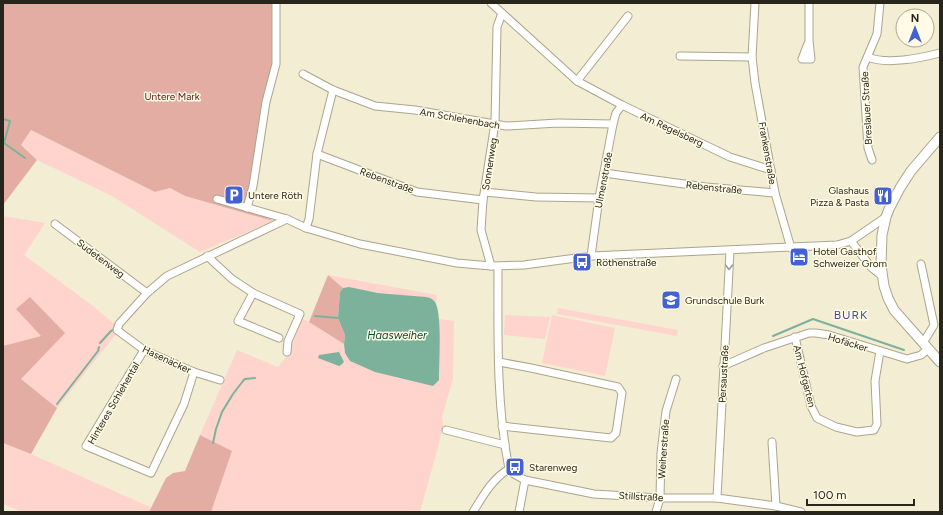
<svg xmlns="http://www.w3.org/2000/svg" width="943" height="515" font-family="Figtree,sans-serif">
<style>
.green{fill:#fed4cd}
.forest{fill:#e4ada4}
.water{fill:#7cb29b}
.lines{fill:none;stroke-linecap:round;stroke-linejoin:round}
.stream{stroke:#7cb29b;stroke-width:2}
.minor-casing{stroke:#aba58c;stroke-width:9}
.secondary-casing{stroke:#aba58c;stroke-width:11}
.minor{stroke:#fff;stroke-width:7}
.secondary{stroke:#fff;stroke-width:9}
.oneway{stroke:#9e9d99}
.labels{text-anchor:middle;stroke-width:3;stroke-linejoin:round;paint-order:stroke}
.park-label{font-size:10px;fill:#54140e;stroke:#fffbe5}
.street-label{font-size:10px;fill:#28261c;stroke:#fffbe5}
.poi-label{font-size:10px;fill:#28261c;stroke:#fffbe5;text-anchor:start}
.water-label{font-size:11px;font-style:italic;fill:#004a34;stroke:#fffbe5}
.quarter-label{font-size:12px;letter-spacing:1px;fill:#3e518c;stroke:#fffbe5}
</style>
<rect width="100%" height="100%" fill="#f3edd3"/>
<g class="green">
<path d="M31 130 155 192 170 188 185 196 273 221 200 252 112 196 37 160 21 145Z"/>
<path d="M3 216 45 223 24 255 93 306 120 329 57 408 21 379 41 336 3 346Z"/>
<path d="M328 275 437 295 436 304 433 300 387 293H378L349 287 343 288Z"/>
<path d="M558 308 678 330 677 336 557 314Z"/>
<path d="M505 315 550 317 545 339 504 335Z"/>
<path d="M552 315 615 328 605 376 542 363Z"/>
<path d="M302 319 309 322 344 344 345 353 439 322V319L454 321 453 379 442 417 443 425 438 447 420 512H211L232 451 200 435 237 350 278 367 288 355Z"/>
<path d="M3 443 31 454 152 508 149 512H23L3 504Z"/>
</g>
<g class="forest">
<path d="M3 3H278L272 64 246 202 273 221 185 196 170 188 155 192 31 130 21 145 37 160 3 205Z"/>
<path d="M328 275 343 288 340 292 338 318 345 335 344 344 309 322Z"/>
<path d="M30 297 65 333 21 379 57 408 31 454 3 443V346L41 336 16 309Z"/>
<path d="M200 435 232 451 211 512H149L166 478 173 473 185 471Z"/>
</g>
<g class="water">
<path d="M349 287 378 293 426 297C430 298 434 299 436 304 442 318 439 363 439 380L433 386 375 372 350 361 345 353 344 344 345 335 338 318 340 292 343 288Z"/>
<path d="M339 352 344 362 341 365 339 366 318 358 319 355Z"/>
</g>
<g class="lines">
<g class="stream">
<path d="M3 119 10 121 4 143 25 158"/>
<path d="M315 316 338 318"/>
<path d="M773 336 813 319 904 350"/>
<path d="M100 343 111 331 115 329"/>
<path d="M57 404 98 351 99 347"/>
<path d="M213 443 216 429 222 412 233 394 243 381 245 379 255 378"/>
</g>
<g class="minor-casing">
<g id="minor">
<path d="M491 3 577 81 622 105 730 157 771 170"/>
<path d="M755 3 752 57 755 83 775 193 791 248"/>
<path d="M809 41 802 59H811L809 41V3"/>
<path d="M680 56 752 57"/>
<path d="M868 57C886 65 921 58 940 53"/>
<path d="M303 74 333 90 375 106 415 110 506 126 558 123 613 124"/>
<path d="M577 81 628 16"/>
<path d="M317 154 417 192 483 200"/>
<path d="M872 160 868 148 863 67 877 34 880 3"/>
<path d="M604 173 706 187 775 193"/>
<path d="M485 192 536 197 599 198"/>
<path d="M217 199 287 219 306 228 360 244 457 263 491 266 524 265 591 256 837 245 851 241 886 217"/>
<path d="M247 208 253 186 266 102 276 64V3"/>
<path d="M55 224 147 293"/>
<path d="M306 228 309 219 317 154 333 90"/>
<path d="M851 241 871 267 882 276"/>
<path d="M207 256 232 279 253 293"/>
<path d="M591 256 599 198 613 124 616 113 622 105"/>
<path d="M921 264 934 325 923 343"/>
<path d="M491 266 481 230 483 200 495 123 497 27 502 13"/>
<path d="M498 267C498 335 496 402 509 469"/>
<path d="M795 337 811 406 817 418 836 427 857 432 874 430 877 424 875 381 880 351"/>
<path d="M279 338 238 321 253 293 300 314 288 341 287 352"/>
<path d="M144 350 86 446 151 473 184 404 194 372"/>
<path d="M499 362 531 368 618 387 622 393 616 433 611 438 502 426"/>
<path d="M723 366 764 348 809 333H816L829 335 907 359 921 355 928 349"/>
<path d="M220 380 194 372 144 350 117 330 119 324 147 293 167 276 287 219"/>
<path d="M446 430 505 445"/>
<path d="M772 442 776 506"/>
<path d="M509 469 514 474 525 480 594 494 660 498H717L776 506 801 512"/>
<path d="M717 498 730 251"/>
<path d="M473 512C483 496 492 479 509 469"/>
<path d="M519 512 525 480"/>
<path d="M656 512 660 498 661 453 666 411 676 379"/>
</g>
</g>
<g class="secondary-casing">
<path id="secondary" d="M940 137 911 171 900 188 889 209 886 217 882 235 881 265 884 286 888 298 894 310 940 362"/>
</g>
<use href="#minor" class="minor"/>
<use href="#secondary" class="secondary"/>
</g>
<defs><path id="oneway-chevron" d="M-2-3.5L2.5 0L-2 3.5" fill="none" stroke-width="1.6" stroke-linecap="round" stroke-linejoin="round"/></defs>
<use class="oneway" href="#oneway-chevron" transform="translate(729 267) rotate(92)"/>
<defs>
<g id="parking-square" transform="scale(1)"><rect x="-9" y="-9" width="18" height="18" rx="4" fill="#4461d4" stroke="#fffbe5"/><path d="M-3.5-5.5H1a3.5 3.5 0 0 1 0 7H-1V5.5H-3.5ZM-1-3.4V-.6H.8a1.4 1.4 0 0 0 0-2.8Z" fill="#fff"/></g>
<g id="restaurant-square" transform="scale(1)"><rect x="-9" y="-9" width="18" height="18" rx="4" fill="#4461d4" stroke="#fffbe5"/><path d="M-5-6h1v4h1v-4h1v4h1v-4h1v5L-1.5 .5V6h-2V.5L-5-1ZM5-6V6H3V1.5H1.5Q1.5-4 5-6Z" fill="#fff"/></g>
<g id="hotel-square" transform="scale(1)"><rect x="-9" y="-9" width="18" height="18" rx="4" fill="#4461d4" stroke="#fffbe5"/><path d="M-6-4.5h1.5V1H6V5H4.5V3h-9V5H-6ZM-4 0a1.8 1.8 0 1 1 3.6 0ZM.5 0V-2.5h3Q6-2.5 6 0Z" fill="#fff"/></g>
<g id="bus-square" transform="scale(1)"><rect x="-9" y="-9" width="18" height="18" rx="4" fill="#4461d4" stroke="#fffbe5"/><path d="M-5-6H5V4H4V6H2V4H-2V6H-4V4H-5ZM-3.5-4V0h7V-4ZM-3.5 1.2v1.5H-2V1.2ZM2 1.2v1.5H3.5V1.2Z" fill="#fff"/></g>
<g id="school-square" transform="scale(1)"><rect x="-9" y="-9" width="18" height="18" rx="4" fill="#4461d4" stroke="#fffbe5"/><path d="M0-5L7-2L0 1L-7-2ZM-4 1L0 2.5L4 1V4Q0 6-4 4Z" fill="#fff"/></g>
</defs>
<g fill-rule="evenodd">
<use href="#parking-square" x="234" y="195"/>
<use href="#restaurant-square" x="883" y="196"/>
<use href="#hotel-square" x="799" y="257"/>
<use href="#bus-square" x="582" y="262"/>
<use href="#school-square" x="671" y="300"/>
<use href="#bus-square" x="515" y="467"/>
</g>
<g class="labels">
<g class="park-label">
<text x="172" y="100">Untere Mark</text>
</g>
<g class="street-label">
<text transform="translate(866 108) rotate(-93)" y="4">Breslauer Straße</text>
<text transform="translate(460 118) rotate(10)" y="4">Am Schlehenbach</text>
<text transform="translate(672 129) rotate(25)" y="4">Am Regelsberg</text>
<text transform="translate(768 153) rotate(80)" y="4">Frankenstraße</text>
<text transform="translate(489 164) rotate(-81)" y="4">Sonnenweg</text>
<text transform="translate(387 180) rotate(20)" y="4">Rebenstraße</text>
<text transform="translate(603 180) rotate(-79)" y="4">Ulmenstraße</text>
<text transform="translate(714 187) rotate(6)" y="4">Rebenstraße</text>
<text transform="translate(101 258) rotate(37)" y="4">Sudetenweg</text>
<text transform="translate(848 342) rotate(17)" y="4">Hofäcker</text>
<text transform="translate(167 359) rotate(25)" y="4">Hasenäcker</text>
<text transform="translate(723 374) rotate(-87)" y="4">Persaustraße</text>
<text transform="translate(805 376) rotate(76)" y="4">Am Hofgarten</text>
<text transform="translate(113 403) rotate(-60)" y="4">Hinteres Schlehental</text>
<text transform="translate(663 449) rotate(-86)" y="4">Weiherstraße</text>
<text transform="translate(641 496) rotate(3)" y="4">Stillstraße</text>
</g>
<g class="poi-label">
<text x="869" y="194" text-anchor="end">Glashaus<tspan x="869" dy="12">Pizza &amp; Pasta</tspan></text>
<text x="248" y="199">Untere Röth</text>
<text x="813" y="255">Hotel Gasthof<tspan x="813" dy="12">Schweizer Grom</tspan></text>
<text x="596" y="266">Röthenstraße</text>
<text x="685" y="304">Grundschule Burk</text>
<text x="529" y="471">Starenweg</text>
</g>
<g class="water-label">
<text x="397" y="339">Haasweiher</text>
</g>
<g class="quarter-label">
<text x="851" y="319">BURK</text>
</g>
</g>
<rect width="943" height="515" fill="none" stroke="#28261c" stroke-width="8"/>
<g transform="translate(915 28)"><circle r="19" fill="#fffbe5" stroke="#a9a695"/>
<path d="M0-3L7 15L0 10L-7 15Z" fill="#4461d4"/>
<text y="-6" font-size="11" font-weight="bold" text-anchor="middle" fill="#28261c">N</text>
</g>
<path d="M807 499v6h107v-6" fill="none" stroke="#28261c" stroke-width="2"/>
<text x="813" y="499" font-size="12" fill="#28261c" stroke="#fffbe5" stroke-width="3" paint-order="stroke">100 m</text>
</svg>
